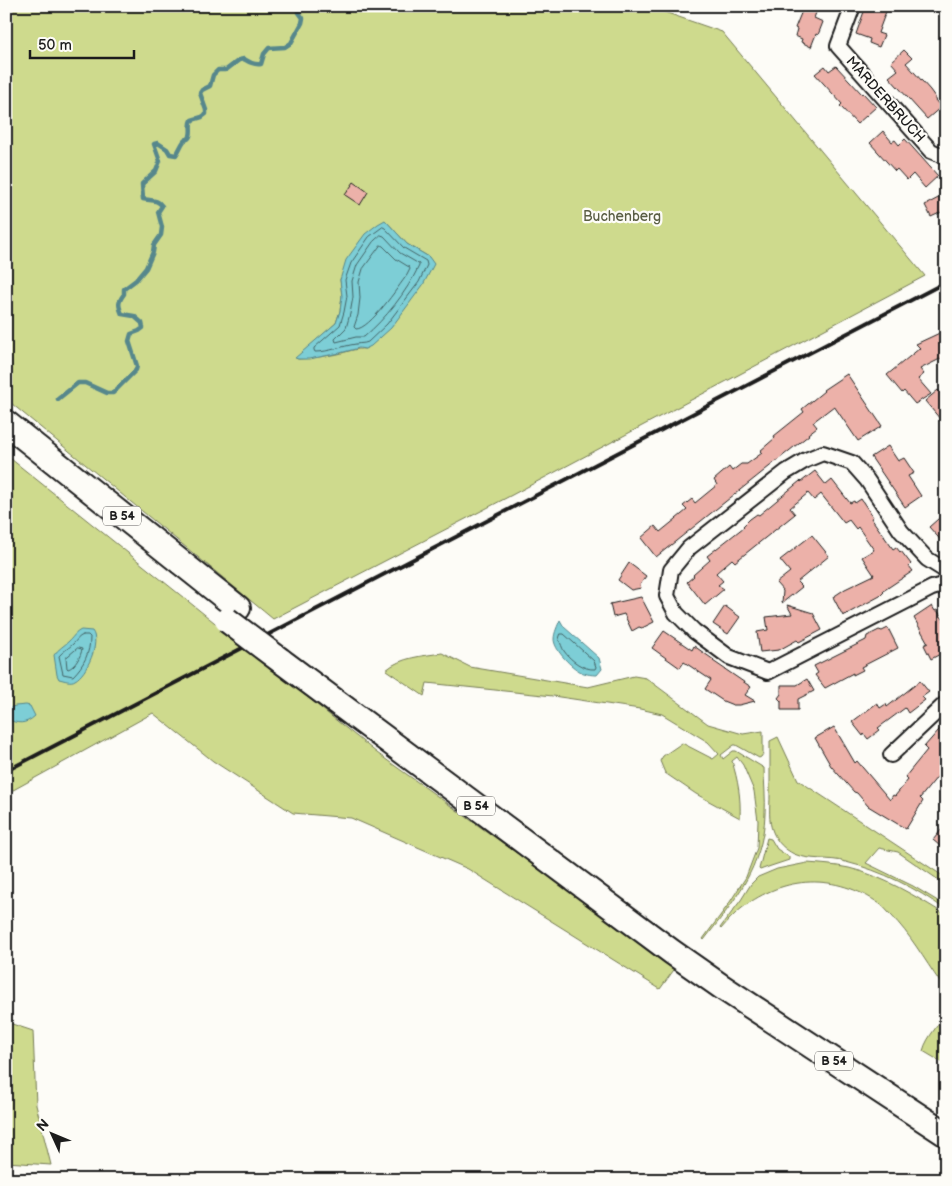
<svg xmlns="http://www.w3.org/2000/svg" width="952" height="1186" font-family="'Balsamiq Sans',sans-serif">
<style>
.green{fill:#ceda8d;stroke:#757b54;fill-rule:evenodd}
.water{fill:#7dced6;stroke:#56878c}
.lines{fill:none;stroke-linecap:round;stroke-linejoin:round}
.shore{stroke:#436366;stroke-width:1}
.stream{stroke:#56878c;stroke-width:4.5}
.building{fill:#ecb1a9;stroke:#1c1c1c}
.minor-casing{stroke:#1c1c1c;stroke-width:18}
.trunk-casing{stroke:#1c1c1c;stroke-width:28}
.minor{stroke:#fdfcf7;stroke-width:14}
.trunk{stroke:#fdfcf7;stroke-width:24}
.rail{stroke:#1c1c1c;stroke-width:4}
.trunk-bridge-casing{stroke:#1c1c1c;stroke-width:28;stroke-linecap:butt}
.trunk-bridge{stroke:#fdfcf7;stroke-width:24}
.labels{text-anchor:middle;stroke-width:4.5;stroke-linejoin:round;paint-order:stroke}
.shield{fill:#fdfcf7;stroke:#605f5e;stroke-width:1}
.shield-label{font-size:12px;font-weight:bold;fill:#1c1c1c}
.street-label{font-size:14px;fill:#1c1c1c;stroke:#fdfcf7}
.park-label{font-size:14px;fill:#5a5e44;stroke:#fdfcf7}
</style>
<rect width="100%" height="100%" fill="#fdfcf7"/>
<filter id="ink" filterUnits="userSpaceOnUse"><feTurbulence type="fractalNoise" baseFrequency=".02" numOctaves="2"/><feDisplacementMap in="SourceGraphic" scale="10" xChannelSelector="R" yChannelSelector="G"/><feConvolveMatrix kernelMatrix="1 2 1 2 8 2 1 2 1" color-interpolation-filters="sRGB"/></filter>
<g filter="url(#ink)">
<g class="green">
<path d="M6 6H647L722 32 925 276 510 496 273 619 6 399ZM385 220 407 244 429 257 365 349C356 348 347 352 338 354 324 356 311 359 298 359L296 358 336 323 340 311 342 296 340 279Z"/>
<path d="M6 455 377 753 676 967 660 989 468 869 351 818 293 813 213 761 153 713 6 794Z"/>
<path d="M442 653 470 667 588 687 634 676 646 678 708 724 743 734 763 731V754L761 757 759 758 736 745H734L721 755 723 759 733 751H736L764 768C764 783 766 799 765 814 763 867 735 900 704 940L703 939 728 905 746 877 757 848 758 821 754 791 743 765 737 757 732 761C738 781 741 797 740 818L696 794 665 773 660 761 663 756 682 743 713 759 719 754 708 742 662 714 640 709 553 696 427 683 424 696 386 670C401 657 423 656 442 653Z"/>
<path d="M778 737 798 780 946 878V885L898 852 879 848 866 863 913 886 946 906V910C916 888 882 871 846 862 829 857 810 861 794 854 784 849 777 842 773 832 768 821 770 807 770 795 770 777 770 759 770 741Z"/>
<path d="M767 838 771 839 777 849 789 857V860L771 866 760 870 759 869Z"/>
<path d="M807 863C821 864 835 865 849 868 883 876 917 897 946 915V989L940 982C924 959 910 934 891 915 887 911 884 907 880 904 835 873 785 875 742 908 734 914 727 922 721 929L720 928 741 900 751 884 758 877 777 869Z"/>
<path d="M946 1009V1064H945L923 1051C927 1035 941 1025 946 1009Z"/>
<path d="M6 1022 33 1031 36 1105 51 1165 6 1162Z"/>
</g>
<g class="water">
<path d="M385 220 407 244 429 257 434 264 423 285 391 328 371 346 365 349 359 348 340 353 309 359H298L295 358 336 323 340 311 342 296 340 280 346 260 365 234 378 224Z"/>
<path d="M560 620 564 627 599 658 602 669 597 675C591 675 583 674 578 670 569 665 554 649 554 639 554 633 558 625 560 620Z"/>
<path d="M81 630 92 631C101 642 87 674 75 680 71 683 64 680 59 679L57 675 54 655C58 649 64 646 69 641 74 636 75 633 81 630Z"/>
<path d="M26 705 30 706 35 716C25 725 18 724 6 719V709L15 706Z"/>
</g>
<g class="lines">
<g class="shore">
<path d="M383 227 385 228 404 248 426 261 427 265 419 282 387 324 368 342C363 344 361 343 356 344 342 346 329 352 315 352L314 350V348L340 325 344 312 347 296 345 280 351 263 369 237Z"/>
<path d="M381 235 384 236 400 253 419 264V266C406 293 386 318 364 337H356L336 342 335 339 346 328 350 314 353 297 352 281 357 265 373 242Z"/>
<path d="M381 245 383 246 396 259 409 267 410 269 407 275C398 287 370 329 356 329L354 327 358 315 360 298 359 282 363 269Z"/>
<path d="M561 634H564L594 661 596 667 595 669C584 670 571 661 564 651 562 648 561 643 559 640Z"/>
<path d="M83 635H88L90 637C90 653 84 665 73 676L63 674 59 656C63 651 68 649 73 644 77 640 78 637 83 635Z"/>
<path d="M78 648 82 649C81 656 75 667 68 669L67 668 66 658Z"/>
</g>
<path class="stream" d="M58 399 78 383H85L107 393H113L136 370 137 366 129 341 131 334 139 331 143 328 142 323 134 316 122 314C118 305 118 302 124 294V289L136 280 146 268 153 252 154 245 161 235 162 227 158 212 162 206C158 199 150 201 143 199L142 184 156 171 160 161 154 144 158 143 167 149 170 154 176 155C179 151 181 145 184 141 188 137 188 141 190 136 192 130 189 125 192 120L202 117 206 114V110L200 93 202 90 210 86 213 75 218 70H226L239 60 244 59C249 62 254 65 261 64L264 54 269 48 285 47 291 43 302 23 303 18 297 10 298 6"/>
</g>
<g class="building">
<path d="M804 6H808L817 10 814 18 823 22 818 35 816 34 811 47 801 42 802 39 795 36 797 29 795 28Z"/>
<path d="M866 6H888L878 33 884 35 879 47 869 43 870 39 856 34Z"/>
<path d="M904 50 912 58 906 63 930 90 935 97V100L941 107 927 119 889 77 898 70 891 62Z"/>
<path d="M825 66 829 71 836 66 862 94 863 93 876 107 857 124 840 106 842 104 815 74Z"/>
<path d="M883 131 892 142 895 140 899 145 905 139 938 176 925 188 913 174 907 180 897 169 895 171 870 143Z"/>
<path d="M354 182 368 192 360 205 345 195Z"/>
<path d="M946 194V210L931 217 925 205Z"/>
<path d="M946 330V356L920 369 924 374 918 379 931 394 915 404 904 391 902 393 887 375 920 348 916 344Z"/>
<path d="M847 374 882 426 858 441 834 406 813 422 817 427 808 434 809 435 656 557 641 538 655 526 660 532 687 510 683 506 692 499 695 503 717 485 714 480 729 467 732 471 741 464H747L762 453 760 451 775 438 774 436 804 412 802 409 824 391 823 390Z"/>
<path d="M938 390 946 398V426L925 401Z"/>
<path d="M888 446 898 461 904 458 914 473 908 476 921 496 905 507 871 457Z"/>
<path d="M815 471 826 485 832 480 850 503 854 501 855 503 861 499 873 517 871 518 893 549 896 547 900 552 901 551 911 564 909 566 913 571 883 591 884 592 880 596 843 616 833 597 845 589 874 575 862 557 874 550 858 527 856 529 849 520 844 523 821 494 814 500 808 493 790 508 795 514 735 562 732 559 716 573 723 581 718 585 724 589 705 605 687 582 694 576 693 575 710 560 707 556 744 527 743 526 750 519 757 514 759 515 800 481 801 482Z"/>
<path d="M946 512V546L929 527Z"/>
<path d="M812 535 829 556 797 582 802 587 782 603 783 591 776 583 790 572 780 560Z"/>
<path d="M629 563 646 576 640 585 641 588 631 590 618 580Z"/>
<path d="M641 597 654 622 642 628 639 627 632 631 624 614 613 617 610 604Z"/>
<path d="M787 605 813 613 822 630 799 642 797 640 779 650 760 652 757 632 768 630 766 617 792 614Z"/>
<path d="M725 606 740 617 728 634 713 624Z"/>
<path d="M932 606 935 611 937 610 946 624V651L931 659 924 645 928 643 914 618Z"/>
<path d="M888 628 898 648 861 667 863 670 853 675V673L825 688 815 675 818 673 814 666 866 640 867 636 879 630 882 631Z"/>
<path d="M664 631 692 650 694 646 714 660 713 661 751 687 745 695 755 701 739 705H733L723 701 705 689 711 680 684 662 680 668 652 648Z"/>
<path d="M807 679 814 691 798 699V710H781V701L778 698 781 694V685H797Z"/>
<path d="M920 681 929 692 922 697 925 700 908 713 905 708 878 728 880 730 868 739 864 734 863 736 852 722 877 703 880 708 886 704 887 707Z"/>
<path d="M946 722V766L920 798 923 801 906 829 868 806 857 793 854 792 831 766 815 738 834 727 855 763 857 761 890 800 893 795 895 796 908 780 905 777 927 750 924 747Z"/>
<path d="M946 824V851L933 840Z"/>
</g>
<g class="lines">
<g class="minor-casing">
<g id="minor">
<path d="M853 6 838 46 931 151 946 157"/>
<path d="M946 571 927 559 901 531 867 480 852 463 823 453 806 460 786 472 689 548 671 570 667 596 676 613 694 631 729 657 768 672 932 588 946 584"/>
<path d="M891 755 946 703"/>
</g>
</g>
<g class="trunk-casing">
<g id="trunk">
<path d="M6 423 238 608"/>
<path d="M280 660 672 952 722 987 946 1134"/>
</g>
</g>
<use href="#minor" class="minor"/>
<use href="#trunk" class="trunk"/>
<path class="rail" d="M6 771 946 282"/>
<g class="trunk-bridge-casing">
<path id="trunk-bridge" d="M227 620 280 660"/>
</g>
<use href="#trunk-bridge" class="trunk-bridge"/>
</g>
</g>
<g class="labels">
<g class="shield">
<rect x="103" y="506.5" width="38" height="19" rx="4"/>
<rect x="457" y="796.5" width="38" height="19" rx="4"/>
<rect x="815" y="1051.5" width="38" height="19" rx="4"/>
</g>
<g class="shield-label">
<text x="122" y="520">B 54</text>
<text x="476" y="810">B 54</text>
<text x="834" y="1065">B 54</text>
</g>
<g class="street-label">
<text transform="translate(886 99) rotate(48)" y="5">MARDERBRUCH</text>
</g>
<g class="park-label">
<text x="622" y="221">Buchenberg</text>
</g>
</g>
<rect width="952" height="1186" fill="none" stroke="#fdfcf7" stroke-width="25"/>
<rect x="12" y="12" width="927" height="1161" fill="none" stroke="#1c1c1c" stroke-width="2" filter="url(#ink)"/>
<g transform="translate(52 1134) rotate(314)" stroke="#fdfcf7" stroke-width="4" paint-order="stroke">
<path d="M0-4L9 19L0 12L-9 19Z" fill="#1c1c1c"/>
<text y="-8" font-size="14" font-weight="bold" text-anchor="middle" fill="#1c1c1c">N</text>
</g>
<path d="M30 50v8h104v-8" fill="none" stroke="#1c1c1c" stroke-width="2.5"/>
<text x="38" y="50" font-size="15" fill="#1c1c1c" stroke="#fdfcf7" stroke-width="4" paint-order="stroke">50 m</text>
</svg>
